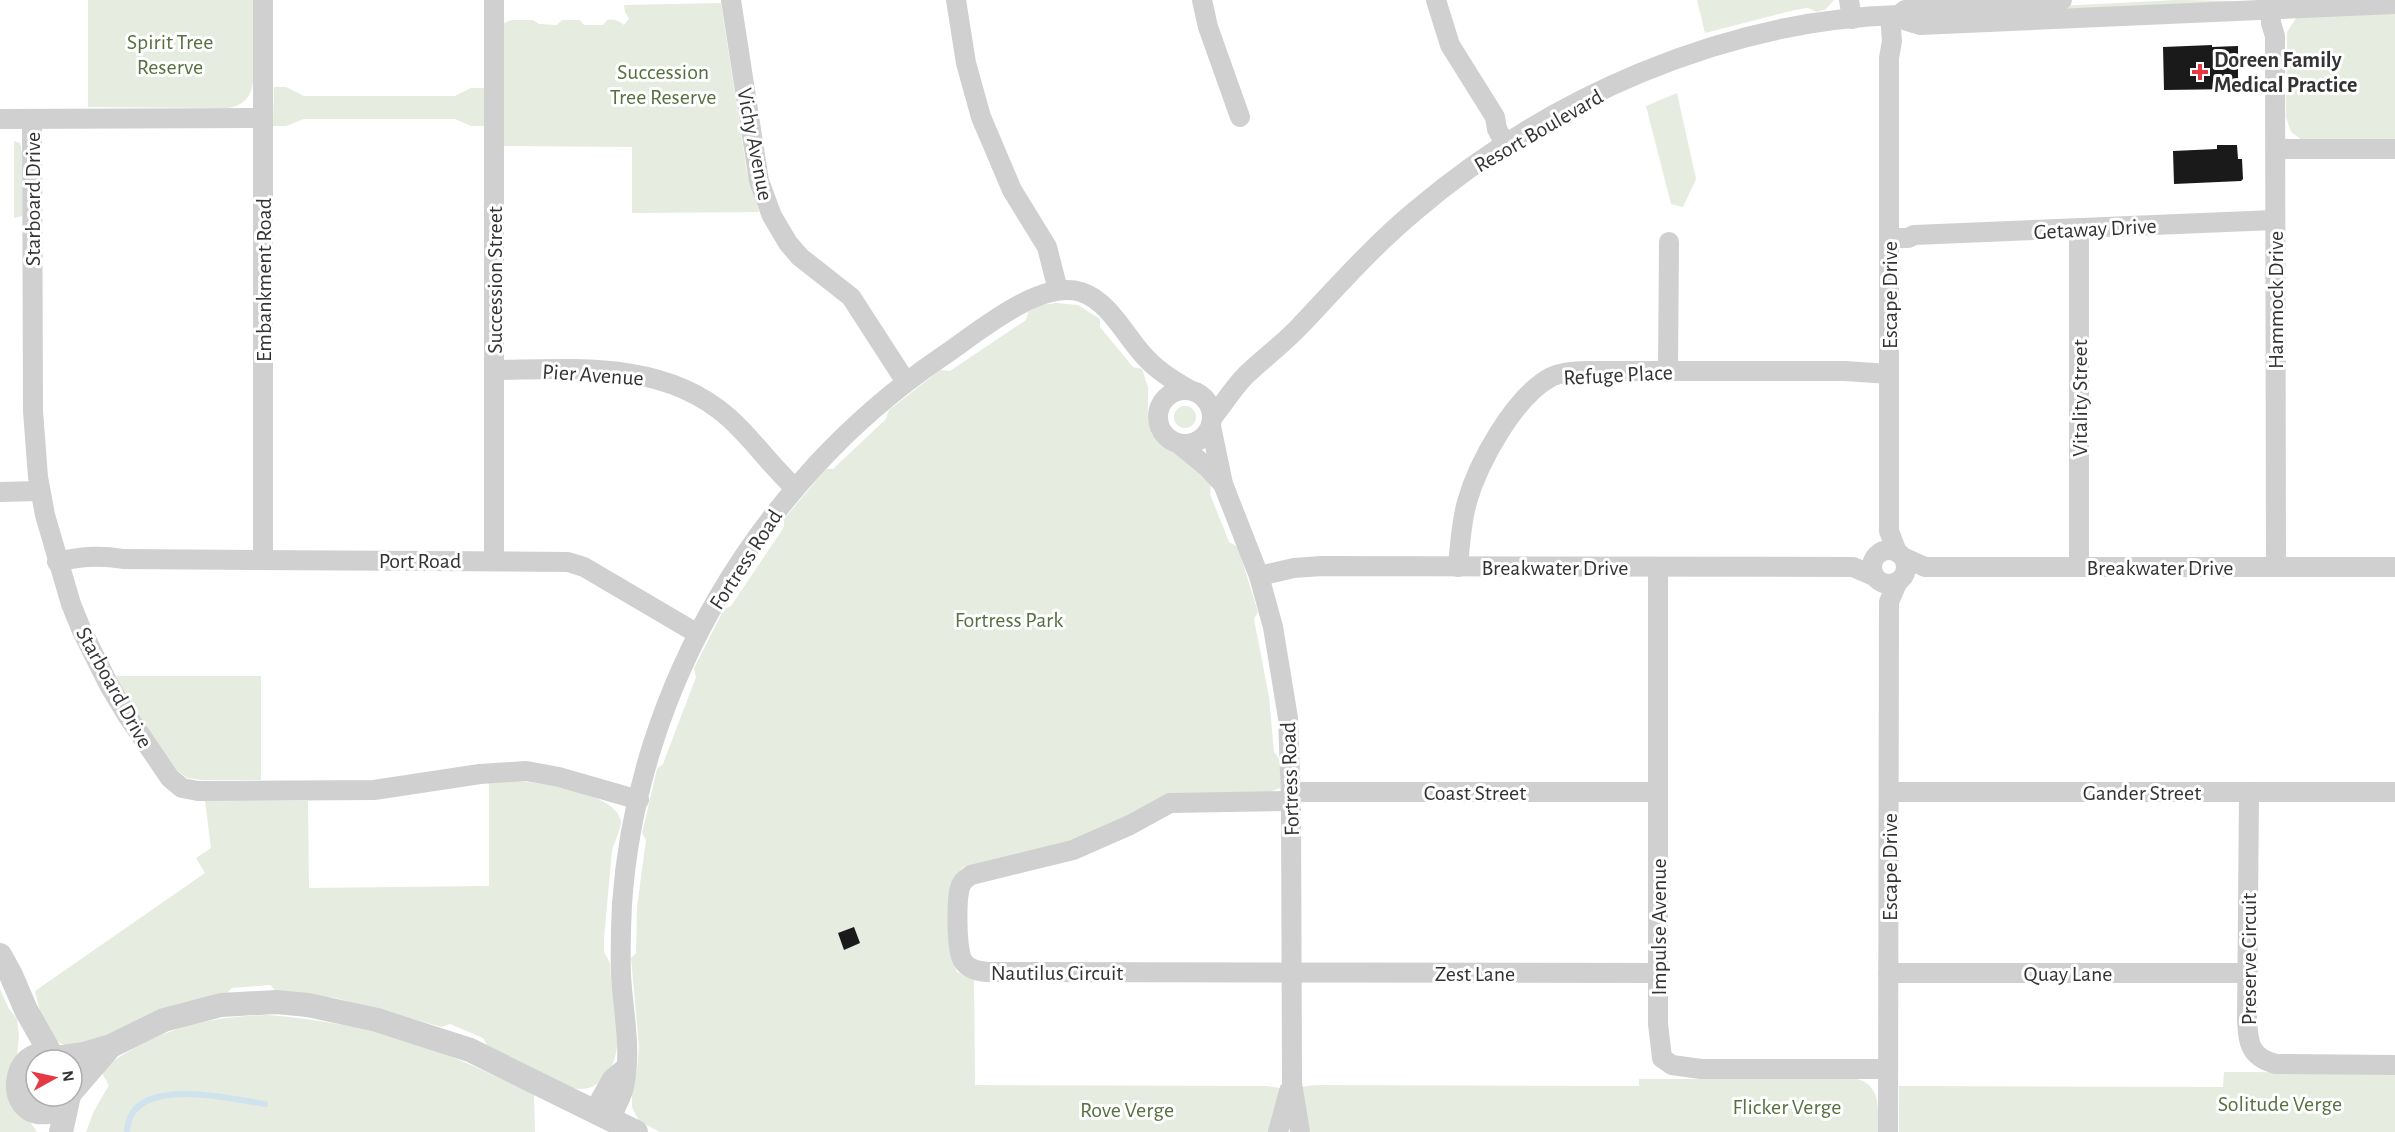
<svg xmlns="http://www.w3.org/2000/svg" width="2395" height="1132" font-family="'Alegreya Sans',sans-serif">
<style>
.green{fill:#e6ecdf}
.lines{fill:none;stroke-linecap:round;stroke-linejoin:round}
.stream{stroke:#cfe2ee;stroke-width:6}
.building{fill:#1a1a1a}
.minor{stroke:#d0d0d0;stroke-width:20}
.tertiary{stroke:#d0d0d0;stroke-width:24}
.poi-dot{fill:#e63946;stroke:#fff;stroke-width:2}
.labels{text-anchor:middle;stroke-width:6;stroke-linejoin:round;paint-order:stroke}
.park-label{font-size:22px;fill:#56703f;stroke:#fff}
.poi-label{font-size:22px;font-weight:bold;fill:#333;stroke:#fff;text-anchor:start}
.street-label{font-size:22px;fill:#333;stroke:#fff}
</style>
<rect width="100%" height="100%" fill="#fff"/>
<g class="green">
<path d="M88 0H253V82C251 98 243 106 227 108L88 107Z"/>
<path d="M1697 0H1834L1826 9 1817 12 1808 8 1795 10 1705 33Z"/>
<path d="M2177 0 2240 1 2237 5 1956 11Z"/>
<path d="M721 3 747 172 759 212 632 213V147L504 146V23L512 20H533L539 24 557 25 562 20H580L584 25H603L607 20C615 19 618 20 624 25L629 19 625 12 624 5Z"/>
<path d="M2395 10V141L2302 140 2291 132 2286 117 2287 32 2296 18Z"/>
<path d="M274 87H286L304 96H455L471 88H484V126H471L455 119H304L286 126H273Z"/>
<path d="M1677 93 1696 179 1683 207 1671 204 1646 106Z"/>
<path d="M14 141 20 143 22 153V216L14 218Z"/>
<path d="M1056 303 1078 305 1100 319V327L1133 367 1142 369 1148 387V421L1152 434 1162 446 1187 458 1211 485 1210 494 1229 542 1238 547 1258 612 1254 619 1269 697 1274 752 1280 760V788L1267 793 1172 794 1132 815 1063 844 1005 859 963 867 952 881 951 956 957 972 974 980 975 1085 1267 1086 1280 1088 1269 1132H660L639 1121 632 1107V1092L637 1070 639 1047 631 958 636 953 637 907 646 840 642 833 657 769 663 764 696 677 694 668 724 609 731 606 784 527V519L826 469H833L886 419 889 410 940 370 950 371 1026 320 1028 312 1041 305Z"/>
<circle cx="1185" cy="417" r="11"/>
<path d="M115 676H261V780H203L187 778 177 770 147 727Z"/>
<path d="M518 781C542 783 616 793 621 821 622 827 614 842 612 851L604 938V952L610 963C610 998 630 1048 605 1076 596 1087 587 1091 572 1088L487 1045 483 1038 450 1024 442 1027 336 998 275 990 270 985 232 988 227 993C205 999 181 1002 160 1010 134 1020 93 1050 65 1045 46 1041 39 1007 35 991L205 873 196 858 211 848 205 801H308L309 888 489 886V783Z"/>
<path d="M0 989 9 1009 17 1019 19 1036 17 1056 26 1116 37 1132H0Z"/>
<path d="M267 1015C321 1019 374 1029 425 1047 462 1059 498 1078 534 1094L535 1132H86L94 1111 109 1085 100 1070C156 1031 199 1017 267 1015Z"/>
<path d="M2224 1072 2395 1073V1132H1899V1086L2223 1087Z"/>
<path d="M1639 1079H1857C1882 1085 1878 1111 1878 1132H1309L1302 1087 1315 1085 1639 1086Z"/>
</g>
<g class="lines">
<path class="stream" d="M127 1132C129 1073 230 1099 265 1104"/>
</g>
<g class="building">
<path d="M2212 45V47L2238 46V89L2164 90 2163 47Z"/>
<path d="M2217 145H2237L2238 159H2242L2243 179 2241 181 2174 184 2173 151 2217 149Z"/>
<path d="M854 927 860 943 844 950 838 933Z"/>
</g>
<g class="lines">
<g class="minor">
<path d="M494 0V560"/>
<path d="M731 0 759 181 772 216 788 243 800 257 851 297 906 382"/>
<path d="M956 0 966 63 981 117 1012 190 1047 247 1058 290"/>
<path d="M1202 0 1208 27 1240 117"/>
<path d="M1436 0 1450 45 1495 117 1497 129 1505 144"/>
<path d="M1849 0 1852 19"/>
<path d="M2270 0 2271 23 2275 36 2276 567"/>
<path d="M1899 15 1907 21 1920 25 2395 4"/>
<path d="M1890 16 1892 41 1889 58V531L1897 552"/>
<path d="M0 119 263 118"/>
<path d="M32 119 33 411 38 477 45 515 71 604 82 631 109 685 127 715 170 778 182 788 198 791 374 790 480 774 526 771 559 777 639 800"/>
<path d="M2276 149H2395"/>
<path d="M2079 229V567"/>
<path d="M1889 238H1908L1914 235 2275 220"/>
<path d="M494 370C574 369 664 360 728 417 752 438 770 465 794 487"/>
<path d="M1668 370 1669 242"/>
<circle cx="1185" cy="417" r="27"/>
<path d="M1212 418C1224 404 1233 388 1246 375 1264 358 1283 344 1300 326 1337 287 1373 246 1415 211 1548 98 1724 20 1899 15L1905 10 1919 6 2062 0"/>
<path d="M1211 426 1223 484 1259 576 1273 627 1288 718 1291 801 1292 1083 1300 1132"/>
<path d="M1179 444 1207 467 1221 482"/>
<path d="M0 492 40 491"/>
<circle cx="1889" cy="567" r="17"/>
<path d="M1903 557 1925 567H2395"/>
<path d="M263 560V0"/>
<path d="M57 562C80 556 100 555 123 559L568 562 584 567 698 634"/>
<path d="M1458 567C1460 545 1461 523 1467 502 1478 463 1514 397 1551 377 1562 372 1575 371 1587 371H1845L1889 374"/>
<path d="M1658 567V1024L1662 1058 1672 1065 1701 1069H1888"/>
<path d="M1259 576 1294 568 1321 566 1853 567 1874 576"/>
<path d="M1291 792H1658"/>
<path d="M1889 792H2395"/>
<path d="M2249 793 2247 1018C2248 1042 2249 1057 2276 1064L2395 1065"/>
<path d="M1291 801 1170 803 1130 825 1073 850 971 875C967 878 963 880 961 885 956 896 956 951 963 961 969 970 979 971 988 972L1658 973"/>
<path d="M1888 973H2248"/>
<path d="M594 1111 612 1079 625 1068"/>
<path d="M610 1120C615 1109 621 1098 624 1087 632 1049 623 1012 621 975 620 951 621 927 622 904 637 686 761 480 940 358 975 335 1038 279 1081 292 1111 302 1126 338 1147 359 1159 372 1174 381 1190 390"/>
<path d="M1278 1132 1289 1091"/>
<path d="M1888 1132 1889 602 1898 581"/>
</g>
<g class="tertiary">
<path d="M0 955 11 975 26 1010 52 1056"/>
<path d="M56 1058 84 1054 111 1046 164 1020 221 1005 276 1002 308 1005 377 1020 470 1050 636 1132"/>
<path d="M59 1060C14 1034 0 1118 48 1112 57 1110 65 1105 69 1096"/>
<path d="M72 1091 109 1048"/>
<path d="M61 1132 68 1100"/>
</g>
</g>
<path class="poi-dot" d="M2197 63h6v6h6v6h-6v6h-6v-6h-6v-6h6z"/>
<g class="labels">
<g class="park-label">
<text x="170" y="49">Spirit Tree<tspan x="170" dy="25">Reserve</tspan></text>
<text x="663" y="79">Succession<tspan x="663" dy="25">Tree Reserve</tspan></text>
<text x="1009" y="627">Fortress Park</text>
<text x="2280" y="1111">Solitude Verge</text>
<text x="1787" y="1114">Flicker Verge</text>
<text x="1127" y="1117">Rove Verge</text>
</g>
<g class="poi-label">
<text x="2214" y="67">Doreen Family<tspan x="2214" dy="25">Medical Practice</tspan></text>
</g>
<g class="street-label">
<text transform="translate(1538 130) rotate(-30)" y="8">Resort Boulevard</text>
<text transform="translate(756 144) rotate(79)" y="8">Vichy Avenue</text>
<text transform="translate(32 199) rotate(-90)" y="8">Starboard Drive</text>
<text transform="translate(2095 228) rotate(-3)" y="8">Getaway Drive</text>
<text transform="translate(263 280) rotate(-90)" y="8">Embankment Road</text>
<text transform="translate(494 280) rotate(-90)" y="8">Succession Street</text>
<text transform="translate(1889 295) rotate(-90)" y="8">Escape Drive</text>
<text transform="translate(2275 300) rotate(-90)" y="8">Hammock Drive</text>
<text transform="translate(593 374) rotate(4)" y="8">Pier Avenue</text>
<text transform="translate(1618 374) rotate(-3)" y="8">Refuge Place</text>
<text transform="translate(2079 398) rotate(-90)" y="8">Vitality Street</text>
<text transform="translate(745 559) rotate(-57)" y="8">Fortress Road</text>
<text x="420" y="568">Port Road</text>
<text x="1555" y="575">Breakwater Drive</text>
<text x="2160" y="575">Breakwater Drive</text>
<text transform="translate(115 687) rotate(61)" y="8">Starboard Drive</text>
<text transform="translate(1289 779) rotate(-92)" y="8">Fortress Road</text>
<text x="1475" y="800">Coast Street</text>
<text x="2142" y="800">Gander Street</text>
<text transform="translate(1889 867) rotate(-90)" y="8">Escape Drive</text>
<text transform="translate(1658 927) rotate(-90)" y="8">Impulse Avenue</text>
<text transform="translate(2248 959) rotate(-90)" y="8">Preserve Circuit</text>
<text x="1057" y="980">Nautilus Circuit</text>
<text x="1475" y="981">Zest Lane</text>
<text x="2068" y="981">Quay Lane</text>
</g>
</g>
<g transform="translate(54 1078) rotate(82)"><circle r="28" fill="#ffffff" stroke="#adadad" stroke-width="1.5"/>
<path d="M0-4.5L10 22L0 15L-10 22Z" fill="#e63946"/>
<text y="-9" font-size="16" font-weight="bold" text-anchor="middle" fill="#333333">N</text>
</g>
</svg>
